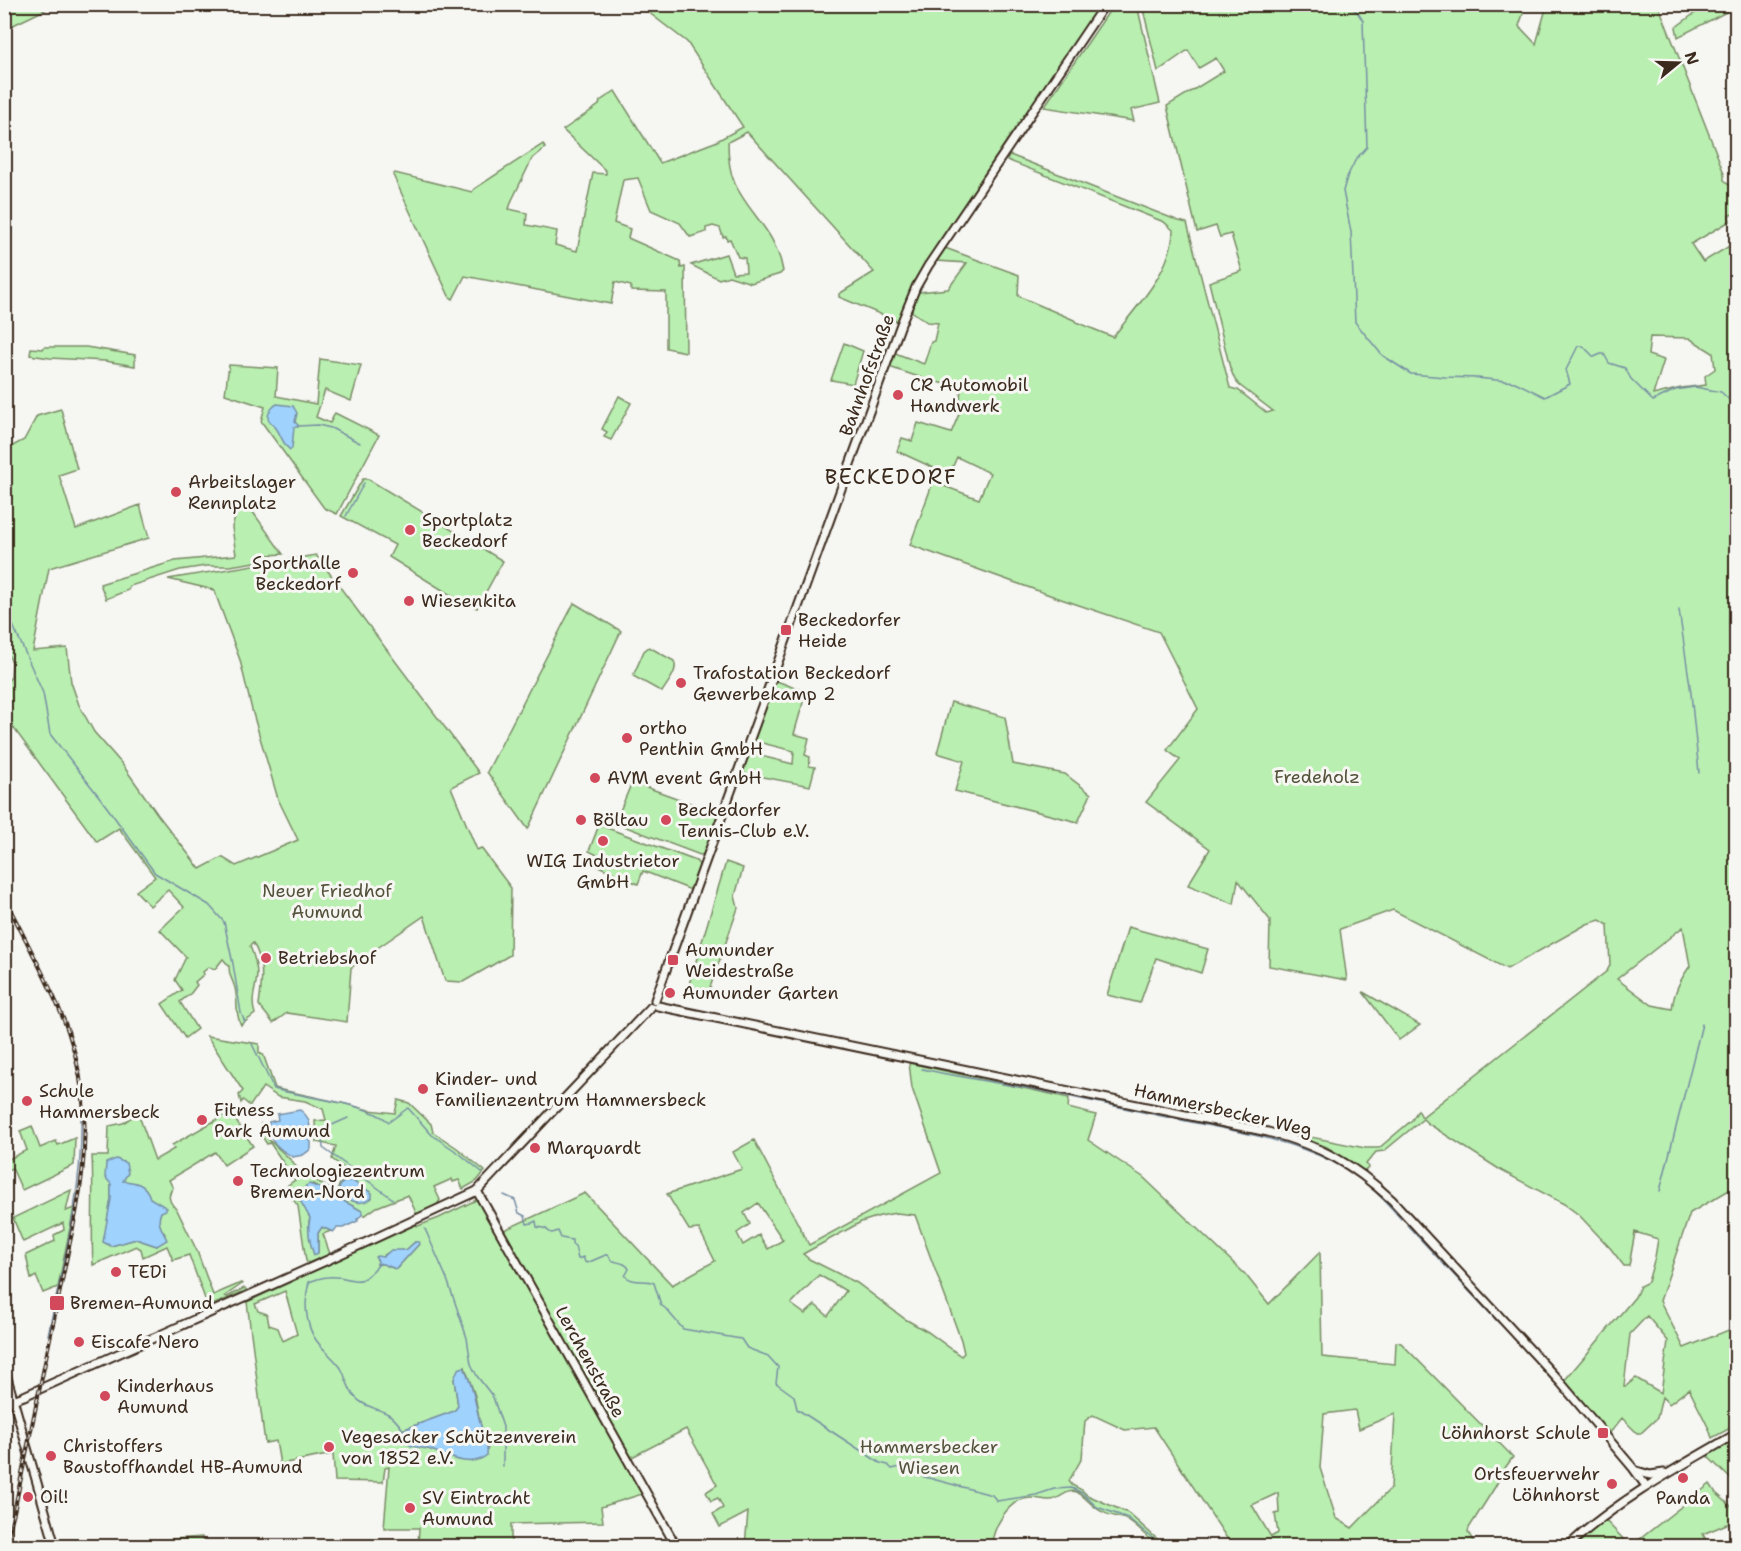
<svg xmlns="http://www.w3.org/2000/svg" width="1741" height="1551" font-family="'Shantell Sans',sans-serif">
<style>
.green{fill:#b9efb0;stroke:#7a8c67;stroke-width:1.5;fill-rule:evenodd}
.water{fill:#9fd2fd;stroke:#778fa4;stroke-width:1.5}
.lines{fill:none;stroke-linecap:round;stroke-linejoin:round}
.stream{stroke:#778fa4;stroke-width:1.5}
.secondary-casing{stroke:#3b2a1e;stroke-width:11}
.secondary{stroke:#f6f6f2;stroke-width:7}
.rail-casing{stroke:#3b2a1e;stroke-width:4}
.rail{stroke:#f6f6f2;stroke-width:1.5;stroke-dasharray:4.5;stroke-linecap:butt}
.poi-dot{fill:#d1495b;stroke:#f6f6f2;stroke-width:2}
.labels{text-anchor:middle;stroke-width:6;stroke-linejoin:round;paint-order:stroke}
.street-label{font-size:18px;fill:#3b2a1e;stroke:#f6f6f2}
.poi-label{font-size:18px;fill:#3b2a1e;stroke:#f6f6f2;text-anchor:start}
.park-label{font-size:18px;fill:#54513b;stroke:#f6f6f2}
.quarter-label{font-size:21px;letter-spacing:1.5px;fill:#3b2a1e;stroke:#f6f6f2}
</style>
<rect width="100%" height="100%" fill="#f6f6f2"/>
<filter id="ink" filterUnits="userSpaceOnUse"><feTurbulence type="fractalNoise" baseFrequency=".0167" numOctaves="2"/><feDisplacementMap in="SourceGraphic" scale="12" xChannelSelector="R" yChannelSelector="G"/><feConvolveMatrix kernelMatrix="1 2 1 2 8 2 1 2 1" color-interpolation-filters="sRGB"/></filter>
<g filter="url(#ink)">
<g class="green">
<path d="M5 4H55V5L5 29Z"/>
<path d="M1114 4 1137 5 1160 103 1131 110 1134 121 1044 107Z"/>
<path d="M639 5H1101L934 250 915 281 899 322 839 297V294L874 272 747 132 728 142C728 156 729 171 735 184 751 217 776 231 783 271L780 274 751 283 729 276 719 279 691 265 726 254 733 273 746 272 745 258 738 257 730 239 727 240 726 236 723 237 720 228 713 226 706 228V232L690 237 680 223 651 210 638 178 623 180 614 223 630 229 628 238 680 261 681 268 685 267 686 352 666 348V292L631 291V286L615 282 611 304 465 276 453 299 449 296 393 175 395 173 472 192 474 189 543 144 545 148 532 159 512 200 509 209 527 213 526 225 557 231 555 245 577 251 593 173 606 174V171L563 130 599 105 600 101 615 91 660 163 715 142 743 127 687 42Z"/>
<path d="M1142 5H1526L1519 26 1536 44 1547 5 1658 4 1719 160 1724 174V180C1737 189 1736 200 1736 214L1729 215 1730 221 1691 244 1703 262 1736 242V1186L1690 1213 1660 1301 1684 1348 1736 1327V1425L1712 1438 1709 1429 1689 1389 1669 1404 1662 1397 1657 1418 1641 1433H1637L1622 1418 1609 1434 1564 1381 1635 1297 1640 1286 1648 1282 1655 1257 1658 1239 1635 1232 1629 1266H1624L1611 1249 1579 1215 1564 1204 1502 1171 1427 1123 1423 1119 1384 1151 1376 1152 1366 1164 1369 1167 1366 1170H1362L1327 1147 1300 1137 1301 1135 1365 1148H1379L1412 1120 1418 1110 1422 1117 1607 971 1610 965 1608 925 1600 920 1587 924 1507 969 1393 910 1340 929 1347 980 1269 966 1270 920 1238 880 1234 904 1188 885 1210 849 1146 802 1180 760 1167 750 1198 709 1159 632 1061 599 910 545 933 482 979 499 990 473 957 457 949 475 897 451 902 438 912 441 918 423 951 433 959 414 961 387 931 381 889 367 895 353 924 364 931 342 934 341 938 323 927 322 910 310 919 292 948 289 967 263 937 261 945 248 1019 275 1018 296 1074 320 1076 322 1113 337C1136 307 1173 270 1173 230L1164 222 1007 160 1010 155 1179 221 1187 223 1230 388 1238 390 1267 413 1273 411 1239 385 1235 380 1230 368 1209 282 1242 271 1231 234 1220 237 1216 226 1197 232 1167 106 1224 71 1216 58 1199 68 1188 50 1158 71ZM1650 337 1689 338 1713 353 1715 369 1705 376 1706 385 1681 388 1653 395 1664 360 1648 355ZM1683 927 1690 966C1680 980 1674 992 1672 1009L1652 1005 1617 979ZM1647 1316 1668 1341 1661 1393 1636 1378 1626 1386H1624L1630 1334Z"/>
<path d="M1706 5H1736V7L1678 37 1676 27Z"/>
<path d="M844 343 863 351 853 384 831 380Z"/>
<path d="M44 347H86L135 355V366L105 361 50 358 30 355 31 348 43 349Z"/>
<path d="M320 359 361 365 351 401 325 390 316 417 330 423 335 413 379 435 337 514 324 508 261 421 265 407 225 394 229 365 278 368 276 396 316 404Z"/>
<path d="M619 396 631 403 611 440 604 437 607 432 602 429Z"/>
<path d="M61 409 77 469 59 475 76 529 140 505 149 538 49 568 33 651 67 648 71 682 79 705 94 732 122 764 158 815 200 869 222 857 236 866 298 840 278 799 252 710 240 660 214 590 168 579 316 555 479 773 451 787 477 850 481 848 511 888 510 955 463 982 445 981 424 916 376 949 351 968 347 1022 287 1013 273 1023 259 1005C262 982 265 963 253 943L250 946C254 956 257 965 257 975 256 990 250 999 255 1014L241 1025C234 1012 239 998 234 985 231 976 229 977 229 966L223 959 215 969 209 967 203 972 204 974 195 982 197 985 191 993 180 1002 197 1029 185 1038 162 1004 182 990 175 980 186 957 160 930 184 907 168 890 150 906 136 891 155 877 119 828 97 842 7 719 11 716 5 706 4 686 11 677 12 662 4 648 5 450 24 440 37 416Z"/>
<path d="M363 479H368L503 561 477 608 457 599 389 557 395 545 341 516 361 482Z"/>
<path d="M245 501 283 554 268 555V560L230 566H206L180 570 130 586 128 590 106 599 100 584 175 561 236 555 232 527 238 509 237 506Z"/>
<path d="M574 603 621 631 528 829 487 772Z"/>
<path d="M649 647 674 661C679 671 667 683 662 692L633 676 644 651Z"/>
<path d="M774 680 806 692 794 734 809 738 805 755 810 757 809 766 815 767 810 786 742 773 749 753 793 764 794 751 754 741Z"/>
<path d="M951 702 1005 717 1013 764 1065 774 1091 794 1078 822 955 791 964 761 937 753Z"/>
<path d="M632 782 718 813 704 854 700 855 618 824 617 818Z"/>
<path d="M599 825 696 861 700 866 691 890 643 871 638 884 596 865 599 856 589 851Z"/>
<path d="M726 862 743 868 735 896 738 908 707 996 687 991Z"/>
<path d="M1128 927 1208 949 1201 973 1156 958 1140 1003 1107 995Z"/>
<path d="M1363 992 1420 1025 1399 1040Z"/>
<path d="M207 1036 259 1044V1053L263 1054 275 1088 282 1090 342 1103 369 1110 395 1113 398 1100 409 1103 431 1124 433 1132 457 1148 485 1171 477 1181 463 1189 459 1180 453 1182 452 1179 434 1187 440 1200 437 1205 417 1215 408 1195 377 1207 364 1216 362 1211 318 1187 313 1184 306 1186 301 1195H297L298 1200 302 1203 310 1218C306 1230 313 1241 318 1253V1233L322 1227 331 1231 323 1234 330 1254 308 1263 306 1261 298 1206 286 1190 288 1185 295 1180 270 1143 267 1144C263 1138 258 1132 261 1124L266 1137 293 1162 302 1175 314 1179 338 1194C336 1184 344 1179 352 1174L332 1159 336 1146 316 1142 315 1121 326 1120 323 1109 305 1101 278 1097 263 1087 250 1106 243 1100 241 1103 239 1095 243 1091Z"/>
<path d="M909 1063 1069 1098 1068 1108 1096 1115 1088 1140 1143 1177 1245 1274 1269 1304 1320 1252 1322 1357 1395 1364 1396 1342 1401 1343 1513 1457 1505 1468 1495 1487 1469 1528 1468 1532 1476 1546H1232L1154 1427 1125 1430 1093 1415 1085 1421 1082 1458 1069 1481 1072 1485 1082 1490 1087 1495 1128 1513 1165 1546H1156C1147 1537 1137 1525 1125 1519 1118 1516 1109 1516 1103 1512 1093 1508 1086 1497 1077 1492 1068 1489 1063 1496 1055 1499 1048 1502 1040 1498 1032 1498 1008 1497 994 1527 991 1546H745L748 1512 720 1527 713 1514 723 1508 718 1498 711 1501 706 1492 717 1485 686 1429 630 1458 502 1231 585 1193 672 1285 715 1261 699 1229 689 1230 667 1194 742 1169 733 1152 754 1140 809 1245 941 1173 912 1088ZM758 1203 783 1240 768 1249 759 1235 743 1245 737 1233 750 1224 744 1213ZM896 1213 915 1215 961 1340 964 1353 961 1356 928 1332 905 1319 857 1283 809 1259 803 1254 861 1222 880 1216ZM819 1275 846 1291 828 1316 815 1305 805 1314 791 1304ZM1355 1410 1359 1429 1395 1414 1391 1488 1352 1528 1336 1518 1320 1468 1324 1414ZM1278 1493 1279 1513 1275 1514 1278 1533 1271 1537 1252 1505Z"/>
<path d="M230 1112 253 1146 224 1165 215 1152 169 1180 173 1188C166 1196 170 1203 177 1210L197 1251 213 1295 241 1283 242 1284 225 1296 227 1297 244 1288 247 1290 208 1307 189 1255 173 1260 167 1246 143 1257 141 1249 136 1246 93 1265C91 1228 94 1193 92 1156H108L109 1126 123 1123 138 1113 155 1160 174 1149 172 1145ZM111 1184 161 1212C157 1221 159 1227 165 1234L157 1246 136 1239 111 1246 104 1242 111 1199Z"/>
<path d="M32 1126 40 1148 56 1141 58 1145 75 1138 74 1165 22 1190 12 1168 5 1171V1161L27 1150 20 1131Z"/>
<path d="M71 1190 66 1211 74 1208 58 1287 43 1293 36 1276 31 1279 26 1255 55 1241 54 1235 64 1230 63 1223 23 1242 13 1218Z"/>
<path d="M476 1200H478L642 1494 601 1507 603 1522 511 1524V1546H418L419 1528H384L389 1467 385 1468 383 1482 335 1481 333 1454 280 1464 276 1441 265 1443 247 1302 415 1225 418 1226 439 1218ZM415 1242 419 1244 396 1269 383 1264H377C384 1251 393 1251 406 1250ZM285 1291 297 1334 283 1341 278 1328 269 1325 267 1314 258 1311 255 1304ZM465 1367 475 1396 480 1423 488 1448 428 1449 420 1447 404 1429 454 1412 458 1406 454 1379Z"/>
<path d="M1736 1440V1484L1707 1456Z"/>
<path d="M1710 1484 1716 1493 1733 1508 1736 1504V1540L1729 1523 1703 1534 1709 1546H1631Z"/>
<path d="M1605 1520 1630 1546H1574L1575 1545Z"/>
<path d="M202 1537 203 1546H152L150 1541Z"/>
</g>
<g class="water">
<path d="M277 404 293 406 297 413 295 422 298 425V427H294L292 448 290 450C281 442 282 436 276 428 273 424 267 422 268 416 269 411 273 406 277 404Z"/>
<path d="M300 1110C309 1116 313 1127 307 1137L311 1142V1149L303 1155 293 1157C280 1150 265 1138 269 1122L278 1120 277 1114Z"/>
<path d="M116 1159 126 1163 128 1173 123 1181C135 1182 146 1183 150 1198L167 1208 166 1210 161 1212C156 1224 163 1230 167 1240L157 1246 136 1239 111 1246 103 1242 111 1199V1184L105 1177 106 1163Z"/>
<path d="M351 1180 372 1193V1198C361 1207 344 1201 339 1188L342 1183Z"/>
<path d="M309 1184 318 1187 362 1211V1215L357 1219 358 1221 343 1228H337L333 1232 322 1227 318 1233V1253L314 1255C310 1244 307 1229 310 1218L297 1195H301L306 1186Z"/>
<path d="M415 1242H419V1244L396 1269 383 1264H377L378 1261 375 1257 377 1256 383 1257 391 1250H406Z"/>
<path d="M464 1367C473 1385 475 1403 480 1422 482 1433 489 1443 487 1455 470 1470 446 1455 428 1449 420 1447 412 1448 406 1443V1440L401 1434 405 1429 454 1411 458 1406 454 1379 458 1369Z"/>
</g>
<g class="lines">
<g class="stream">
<path d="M1348 4 1358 13 1363 21 1367 147 1356 159 1347 177 1343 191 1351 232 1355 322 1382 355 1411 374 1445 377 1477 378 1515 382 1545 397 1570 384 1566 370 1578 346H1583L1594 357 1601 354H1604L1609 363 1625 368 1631 379 1653 401 1675 390 1695 387 1721 392 1736 406"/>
<path d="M298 426 318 425 331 428 360 443"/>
<path d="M346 516 364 483"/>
<path d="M4 605 43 693 50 734 101 799 155 873 209 905 224 922 233 964 241 1013 245 1022"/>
<path d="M1679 610 1691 693 1699 773"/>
<path d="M252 1044 274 1089C305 1098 366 1102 389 1122L408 1108 432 1135 460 1154 482 1172"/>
<path d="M922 1069C963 1078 1006 1084 1047 1092 1094 1101 1140 1112 1186 1121 1235 1131 1286 1139 1331 1161 1358 1174 1382 1196 1401 1219"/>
<path d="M348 1118 321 1130 323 1148 393 1199"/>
<path d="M1660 1191 1702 1024"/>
<path d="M504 1195 515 1200 519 1213 525 1216 527 1224 532 1223 536 1221 537 1227C539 1228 542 1227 544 1228 552 1232 548 1235 558 1231L561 1238 572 1240V1244L575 1246 578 1259 583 1257 585 1262 587 1263 608 1254 611 1260C617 1263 626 1262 629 1269L625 1276C634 1284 644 1279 654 1283L661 1305 666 1309 683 1329 741 1339 747 1348 768 1356 778 1367 776 1383 794 1396 797 1409 880 1463 888 1465 892 1469 900 1467 910 1473 992 1495 997 1501 1036 1495 1054 1489 1072 1488 1082 1493 1097 1507 1128 1518 1162 1546"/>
<path d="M1407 1225 1499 1323"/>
<path d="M425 1229 447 1279 467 1338 471 1364 477 1376 493 1397 503 1427V1466"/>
<path d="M380 1263C354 1293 358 1275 328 1277 322 1277 315 1280 309 1282 304 1301 305 1324 316 1340 323 1350 334 1358 341 1368 346 1377 348 1389 355 1397 364 1407 377 1408 388 1414 395 1418 399 1424 404 1431"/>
<path d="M48 1335C63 1263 83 1191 81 1116"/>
</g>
<g class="secondary-casing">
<g id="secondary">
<path d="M655 1000 901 324 916 287 928 266 1105 4"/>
<path d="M658 1006 1268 1132C1321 1146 1352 1163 1392 1200L1561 1383 1633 1468 1646 1486"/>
<path d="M477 1191 676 1546"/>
<path d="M4 1367 55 1546"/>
<path d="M4 1403 24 1396 332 1258 477 1191 651 1007"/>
<path d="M1637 1471 1650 1475 1664 1473"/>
<path d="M1568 1546C1618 1500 1677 1468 1736 1434"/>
</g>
</g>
<use href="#secondary" class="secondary"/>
<g class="rail-casing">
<path id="rail" d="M4 897C25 940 52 987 68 1031 89 1092 88 1151 76 1213L14 1512 5 1546"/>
</g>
<use href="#rail" class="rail"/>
</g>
</g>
<g class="poi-dot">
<circle cx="898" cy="395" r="6"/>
<circle cx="176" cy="492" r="6"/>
<circle cx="410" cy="530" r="6"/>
<circle cx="353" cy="573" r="6"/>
<circle cx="409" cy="601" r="6"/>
<rect x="780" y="624" width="12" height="12" rx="3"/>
<circle cx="681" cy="683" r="6"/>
<circle cx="627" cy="738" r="6"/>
<circle cx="595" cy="778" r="6"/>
<circle cx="581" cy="820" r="6"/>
<circle cx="666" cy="820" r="6"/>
<circle cx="603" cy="841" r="6"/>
<circle cx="266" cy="958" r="6"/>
<rect x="667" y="954" width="12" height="12" rx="3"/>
<circle cx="670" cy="993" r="6"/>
<circle cx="423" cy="1089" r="6"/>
<circle cx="27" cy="1101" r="6"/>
<circle cx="202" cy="1120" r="6"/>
<circle cx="535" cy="1148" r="6"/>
<circle cx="238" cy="1181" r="6"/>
<circle cx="116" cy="1272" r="6"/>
<rect x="49" y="1295" width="16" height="16" rx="3"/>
<circle cx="79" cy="1342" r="6"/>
<circle cx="105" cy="1396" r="6"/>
<rect x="1597" y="1427" width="12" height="12" rx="3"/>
<circle cx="329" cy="1447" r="6"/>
<circle cx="51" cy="1456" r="6"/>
<circle cx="1683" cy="1478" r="6"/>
<circle cx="1612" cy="1484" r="6"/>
<circle cx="28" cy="1497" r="6"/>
<circle cx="410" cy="1508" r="6"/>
</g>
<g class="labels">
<g class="street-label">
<text transform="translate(867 375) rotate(-70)" y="6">Bahnhofstraße</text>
<text transform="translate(1223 1110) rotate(13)" y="6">Hammersbecker Weg</text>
<text transform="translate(590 1362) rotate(61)" y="6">Lerchenstraße</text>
</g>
<g class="poi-label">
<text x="910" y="391">CR Automobil<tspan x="910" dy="21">Handwerk</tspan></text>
<text x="188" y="488">Arbeitslager<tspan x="188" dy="21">Rennplatz</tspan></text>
<text x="422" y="526">Sportplatz<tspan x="422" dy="21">Beckedorf</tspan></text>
<text x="341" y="569" text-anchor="end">Sporthalle<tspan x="341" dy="21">Beckedorf</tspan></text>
<text x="421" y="607">Wiesenkita</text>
<text x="798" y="626">Beckedorfer<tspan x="798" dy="21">Heide</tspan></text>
<text x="693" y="679">Trafostation Beckedorf<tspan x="693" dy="21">Gewerbekamp 2</tspan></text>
<text x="639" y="734">ortho<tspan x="639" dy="21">Penthin GmbH</tspan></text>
<text x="607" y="784">AVM event GmbH</text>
<text x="678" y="816">Beckedorfer<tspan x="678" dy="21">Tennis-Club e.V.</tspan></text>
<text x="593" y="826">Böltau</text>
<text x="603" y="867" text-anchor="middle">WIG Industrietor<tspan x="603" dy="21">GmbH</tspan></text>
<text x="685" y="956">Aumunder<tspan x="685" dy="21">Weidestraße</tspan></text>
<text x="278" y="964">Betriebshof</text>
<text x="682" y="999">Aumunder Garten</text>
<text x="435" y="1085">Kinder- und<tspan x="435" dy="21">Familienzentrum Hammersbeck</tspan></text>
<text x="39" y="1097">Schule<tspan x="39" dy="21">Hammersbeck</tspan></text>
<text x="214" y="1116">Fitness<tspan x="214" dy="21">Park Aumund</tspan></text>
<text x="547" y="1154">Marquardt</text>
<text x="250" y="1177">Technologiezentrum<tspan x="250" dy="21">Bremen-Nord</tspan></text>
<text x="128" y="1278">TEDi</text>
<text x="70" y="1309">Bremen-Aumund</text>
<text x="91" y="1348">Eiscafe Nero</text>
<text x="117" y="1392">Kinderhaus<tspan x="117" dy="21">Aumund</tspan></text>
<text x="1591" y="1439" text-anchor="end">Löhnhorst Schule</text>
<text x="341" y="1443">Vegesacker Schützenverein<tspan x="341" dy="21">von 1852 e.V.</tspan></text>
<text x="63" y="1452">Christoffers<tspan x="63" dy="21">Baustoffhandel HB-Aumund</tspan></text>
<text x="1600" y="1480" text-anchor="end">Ortsfeuerwehr<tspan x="1600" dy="21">Löhnhorst</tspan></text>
<text x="40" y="1503">Oil!</text>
<text x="422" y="1504">SV Eintracht<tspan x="422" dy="21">Aumund</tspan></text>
<text x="1683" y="1504" text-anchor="middle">Panda</text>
</g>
<g class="park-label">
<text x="1317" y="783">Fredeholz</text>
<text x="327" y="897">Neuer Friedhof<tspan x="327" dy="21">Aumund</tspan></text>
<text x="929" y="1453">Hammersbecker<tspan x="929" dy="21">Wiesen</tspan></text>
</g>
<g class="quarter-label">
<text x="891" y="484">BECKEDORF</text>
</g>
</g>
<rect width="1741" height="1551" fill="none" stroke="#f6f6f2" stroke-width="24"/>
<rect x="12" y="12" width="1717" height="1527" fill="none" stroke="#3b2a1e" stroke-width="2" filter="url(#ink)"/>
<g transform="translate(1678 63) rotate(71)" stroke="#f6f6f2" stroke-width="4.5" paint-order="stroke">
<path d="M0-4.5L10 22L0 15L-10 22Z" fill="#3b2a1e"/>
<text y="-9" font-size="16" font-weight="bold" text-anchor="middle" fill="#3b2a1e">N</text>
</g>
</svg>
